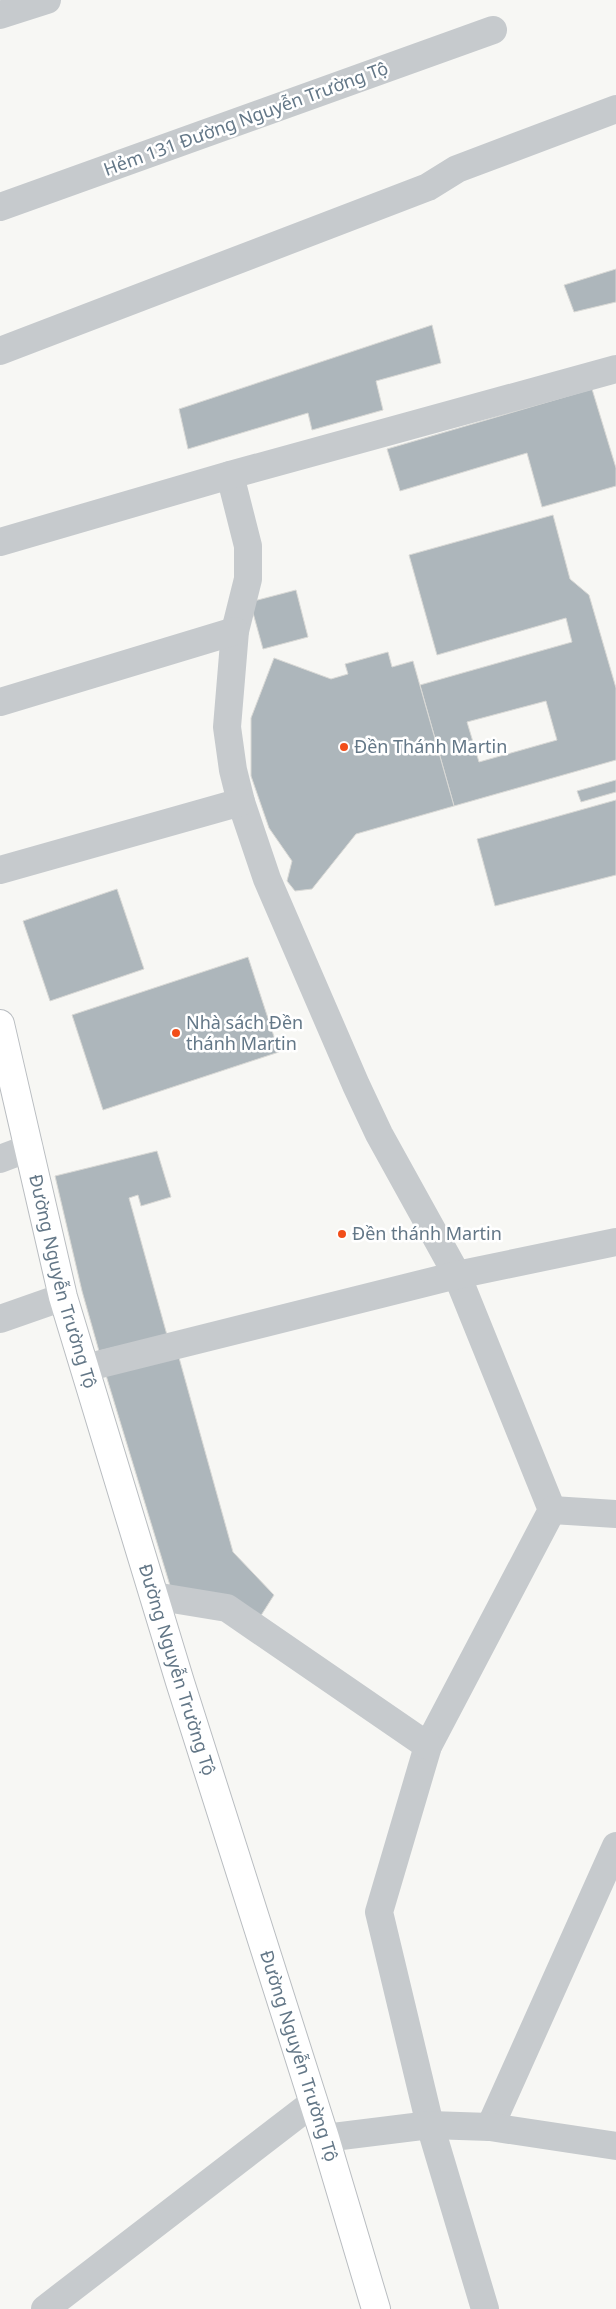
<svg xmlns="http://www.w3.org/2000/svg" width="616" height="2309" font-family="'Noto Sans',sans-serif">
<style>
.building{fill:#adb6bb;stroke:#d9d9d6;fill-rule:evenodd}
.lines{fill:none;stroke-linecap:round;stroke-linejoin:round}
.major-casing{stroke:#b9bdc1;stroke-width:30}
.minor{stroke:#c6cacd;stroke-width:28}
.major{stroke:#fff;stroke-width:28}
.poi-dot{fill:#f24e19;stroke:#fff;stroke-width:2}
.labels{text-anchor:middle;stroke-width:5;stroke-linejoin:round;paint-order:stroke}
.street-label{font-size:18px;fill:#637787;stroke:#fff}
.poi-label{font-size:18px;fill:#637787;stroke:#fff;text-anchor:start}
</style>
<rect width="100%" height="100%" fill="#f7f7f4"/>
<g class="building">
<path d="M616 269V302L574 312 564 285Z"/>
<path d="M432 325 441 363 376 381 383 410 312 430 308 413 188 449 179 409Z"/>
<path d="M592 389 616 468V486L542 507 527 453 400 491 387 449Z"/>
<path d="M553 515 570 579 589 595 616 688V760L454 806 420 685 572 642 566 618 437 655 409 555ZM546 701 557 740 479 762 467 722Z"/>
<path d="M296 590 308 637 263 649 250 602Z"/>
<path d="M388 652 392 667 413 661 454 806 356 834 312 889 295 891 287 881 292 861 269 828 251 776V718L274 658 331 679 348 674 345 664Z"/>
<path d="M616 780V792L581 802 577 791Z"/>
<path d="M616 800V875L495 906 477 839Z"/>
<path d="M117 889 144 969 50 1001 23 921Z"/>
<path d="M248 957 279 1052 103 1110 72 1015Z"/>
<path d="M157 1151 171 1197 141 1206 138 1195 129 1198 167 1335 99 1351 82 1291 55 1176Z"/>
<path d="M178 1354 233 1552 274 1595 260 1617 172 1592 105 1372Z"/>
</g>
<g class="lines">
<g class="major-casing">
<g id="major">
<path id="s1" d="M0 1024 63 1297 180 1682 325 2138 376 2309"/>
</g>
</g>
<g class="minor">
<path d="M0 15 47 0"/>
<path d="M0 207 493 30"/>
<path d="M0 351 428 187 457 169 616 109"/>
<path d="M230 475 248 546V579L235 631 227 727 233 770 241 802 267 879 356 1085 379 1134 457 1275 552 1510 428 1746 379 1912 430 2125 485 2309"/>
<path d="M0 542 230 475 616 369"/>
<path d="M0 702 235 631"/>
<path d="M0 870 241 802"/>
<path d="M0 1159 29 1148"/>
<path d="M0 1319 63 1297"/>
<path d="M85 1368 457 1275 616 1242"/>
<path d="M552 1510 616 1514"/>
<path d="M154 1596 227 1608 428 1746"/>
<path d="M490 2127 616 1846"/>
<path d="M325 2138 430 2125 490 2127 616 2146"/>
<path d="M45 2309 314 2102"/>
</g>
<use href="#major" class="major"/>
</g>
<g class="poi-dot">
<circle cx="344" cy="747" r="5"/>
<circle cx="176" cy="1033" r="5"/>
<circle cx="342" cy="1234" r="5"/>
</g>
<g class="labels">
<g class="street-label">
<text transform="translate(246 119) rotate(-20)" y="6">Hẻm 131 Đường Nguyễn Trường Tộ</text>
<text dy="6" stroke="none"><textPath href="#s1" startOffset="265">Đường Nguyễn Trường Tộ</textPath></text>
<text dy="6" stroke="none"><textPath href="#s1" startOffset="670">Đường Nguyễn Trường Tộ</textPath></text>
<text dy="6" stroke="none"><textPath href="#s1" startOffset="1075">Đường Nguyễn Trường Tộ</textPath></text>
</g>
<g class="poi-label">
<text x="354" y="753">Đền Thánh Martin</text>
<text x="186" y="1029">Nhà sách Đền<tspan x="186" dy="21">thánh Martin</tspan></text>
<text x="352" y="1240">Đền thánh Martin</text>
</g>
</g>
</svg>
